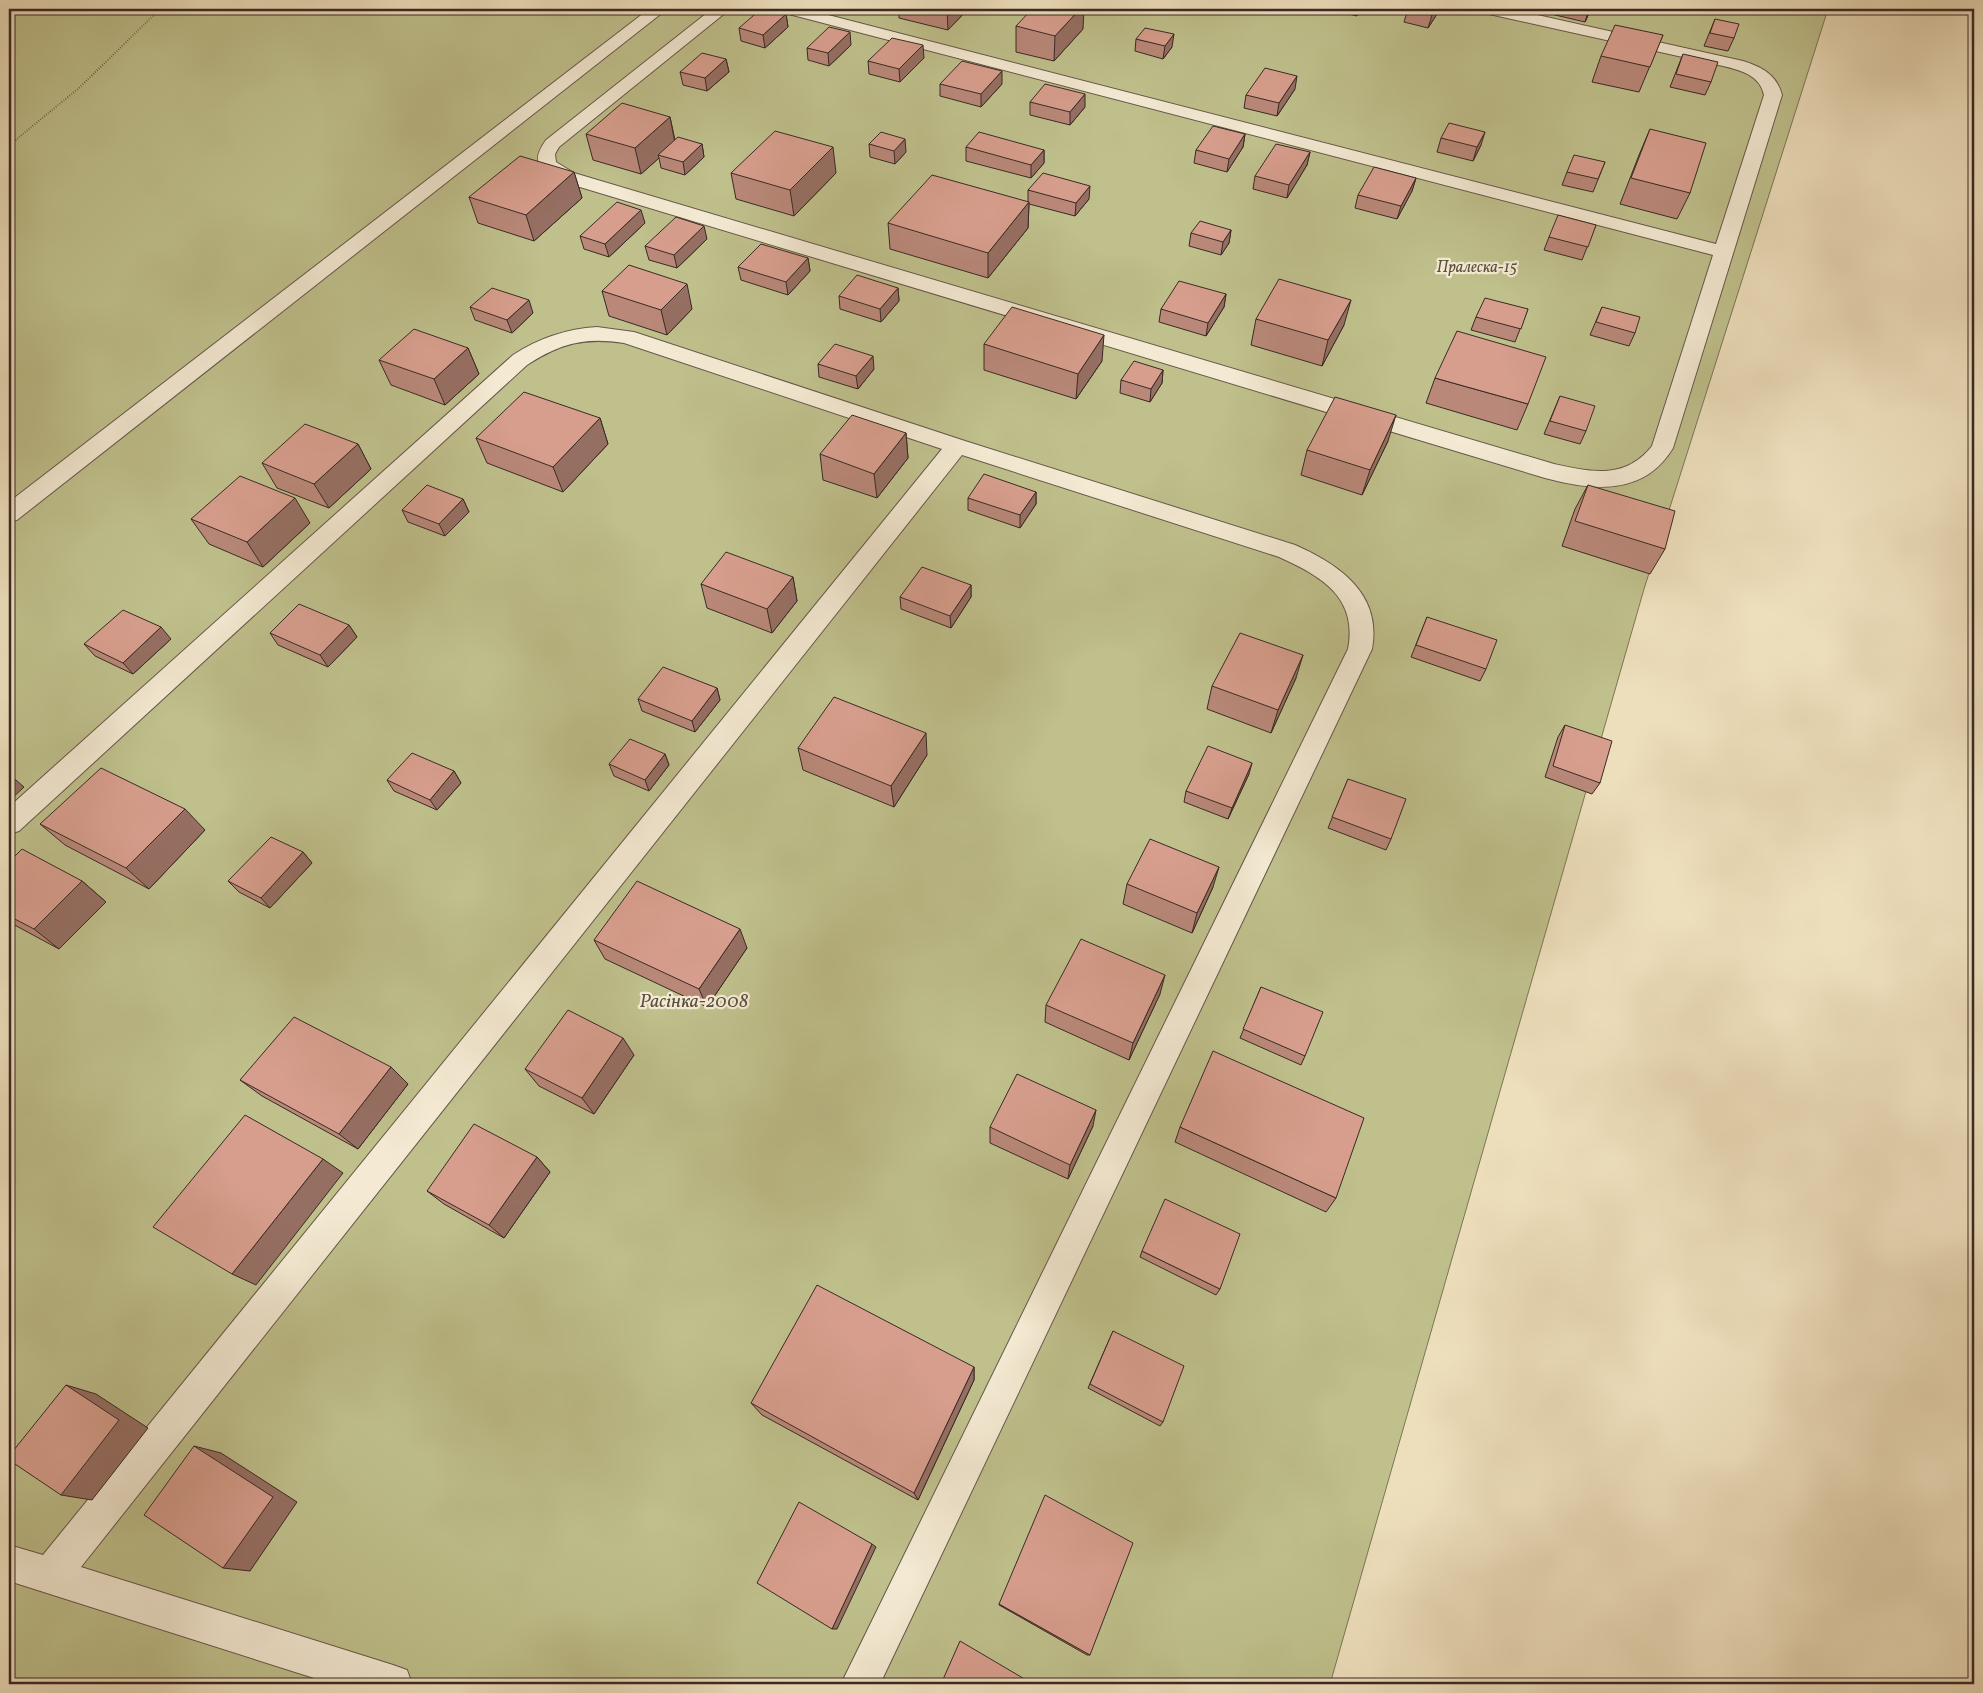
<svg xmlns="http://www.w3.org/2000/svg" width="1983" height="1693" font-family="Vollkorn,serif">
<style>
.green{fill:#bfc08c;stroke:#7c7558}
.lines{fill:none;stroke-linecap:round;stroke-linejoin:round}
.lane-casing{stroke:#66574a;stroke-width:2}
.street-casing{stroke:#66574a;stroke-width:2}
.path{stroke:#392a24;stroke-width:2;stroke-dasharray:0.5 2;stroke-linecap:butt}
.lane{fill:#f4ead3;fill-rule:evenodd}
.street{fill:#f4ead3;fill-rule:evenodd}
.wall{fill:#b98879;stroke:#392a24}
.shaded-wall{fill:#966f63;stroke:#392a24}
.building{fill:#d79e8d;stroke:#392a24}
.labels{text-anchor:middle;stroke-width:4.5;stroke-linejoin:round;paint-order:stroke}
.far-park-label{font-size:16px;font-style:italic;fill:#5a503e;stroke:#f4ead3}
.park-label{font-size:19px;font-style:italic;fill:#5a503e;stroke:#f4ead3}
</style>
<rect width="100%" height="100%" fill="#eedfbc"/>
<filter id="stains"><feTurbulence type="fractalNoise" baseFrequency=".004" numOctaves="4"/><feColorMatrix values="0 0 0 0 .2 0 0 0 0 .09 0 0 0 0 .02 0 0 0 .5 -.17"/></filter>
<radialGradient id="worn" r=".72"><stop offset=".6" stop-color="#630" stop-opacity="0"/><stop offset="1" stop-color="#630" stop-opacity=".3"/></radialGradient>
<path class="green" d="M9 9H1828L1644 589 1330 1684H9Z"/>
<g class="lines">
<g class="lane-casing">
<g id="lane">
<path d="M712 9H730L559 147 555 154 556 162 574 173 1554 464C1592 472 1625 480 1652 446L1713 255 781 12 779 9H805L1716 244 1764 95C1760 75 1740 70 1723 66L1489 14 1483 12 1481 9H1510L1743 61C1762 67 1777 75 1782 95L1673 448C1644 496 1593 491 1545 478L560 181C539 170 530 162 546 140Z"/>
<path d="M597 327 634 332 965 441 1295 545C1340 565 1382 594 1372 649L880 1684H841L1348 649C1358 597 1321 576 1279 557L962 455 81 1567 393 1665 407 1670 412 1684H333L9 1581V1545L43 1555 942 449 624 343C585 337 561 343 527 365L19 831 9 834V807L513 355C539 338 566 329 597 327Z"/>
</g>
</g>
<g class="street-casing">
<path id="street" d="M649 9H667L17 520 9 522V502Z"/>
</g>
<path class="path" d="M9 148 18 138 79 88 160 9"/>
<use href="#lane" class="lane"/>
<use href="#street" class="street"/>
</g>
<g class="wall">
<path d="M899 9H968L948 30 899 18Z"/>
<path d="M1327 9H1362L1357 16Z"/>
<path d="M1408 9H1438L1437 14 1428 28 1404 22Z"/>
<path d="M1539 9H1591L1585 22 1538 11Z"/>
<path d="M786 14 788 27 765 48 741 41 739 28Z"/>
<path d="M1715 19 1734 38 1728 51 1704 46Z"/>
<path d="M1016 26 1083 29 1054 61 1016 52Z"/>
<path d="M1663 35 1639 92 1592 82 1601 56Z"/>
<path d="M1136 39 1172 47 1163 59 1135 51Z"/>
<path d="M851 45 829 66 808 60 807 48Z"/>
<path d="M1683 54 1711 82 1705 95 1670 87Z"/>
<path d="M924 58 900 82 869 74 868 61Z"/>
<path d="M726 59 729 72 707 91 683 85 680 72Z"/>
<path d="M940 84H1002L981 107 940 96Z"/>
<path d="M1295 89 1277 116 1244 108 1246 95Z"/>
<path d="M1030 102 1085 107 1070 125 1030 115Z"/>
<path d="M670 117 675 140 702 144 704 157 685 175 661 168 659 158 641 174 593 160 586 134Z"/>
<path d="M1650 129 1690 193 1677 219 1620 204 1639 155Z"/>
<path d="M1245 134 1243 147 1227 172 1194 163 1196 150Z"/>
<path d="M1441 138 1481 145 1473 161 1437 152Z"/>
<path d="M869 144 906 152 895 164 870 157Z"/>
<path d="M966 147 1044 150V163L1031 178 966 161Z"/>
<path d="M1310 152 1307 165 1287 198 1253 189 1255 176Z"/>
<path d="M1605 162 1593 192 1562 185 1567 172Z"/>
<path d="M574 172 582 198 534 241 478 223 469 197Z"/>
<path d="M731 173H836L794 216 736 199Z"/>
<path d="M1416 178 1412 191 1397 219 1355 208 1358 195Z"/>
<path d="M1028 190 1089 199 1075 216 1029 204 1028 228 988 278 890 249 888 223 1028 202Z"/>
<path d="M645 223 609 257 584 249 580 236Z"/>
<path d="M1596 225 1582 260 1544 250 1549 237Z"/>
<path d="M1231 230 1229 243 1221 255 1189 246 1191 233Z"/>
<path d="M707 239 677 268 649 260 645 246Z"/>
<path d="M808 258 810 271 788 295 741 280 738 267Z"/>
<path d="M898 288 899 301 881 322 840 309 839 296Z"/>
<path d="M602 291 692 309 667 335 609 316Z"/>
<path d="M1226 294 1224 307 1206 336 1159 322 1161 309Z"/>
<path d="M470 307 533 313 512 333 475 320Z"/>
<path d="M1602 307 1635 333 1629 346 1590 335Z"/>
<path d="M1528 309 1515 342 1471 330 1476 317Z"/>
<path d="M1256 319 1344 325 1322 366 1251 345Z"/>
<path d="M984 344 1102 361 1076 399 984 370Z"/>
<path d="M468 348 479 374 445 405 391 385 379 360Z"/>
<path d="M818 364 874 369 858 389 819 377Z"/>
<path d="M1163 370 1162 383 1150 402 1120 393 1121 380Z"/>
<path d="M1435 378 1528 404 1517 430 1426 403Z"/>
<path d="M1560 396 1586 431 1580 444 1544 434Z"/>
<path d="M600 418 608 444 563 492 487 463 476 438Z"/>
<path d="M906 433 908 458 877 498 823 480 820 454Z"/>
<path d="M1388 441 1362 495 1301 475 1307 450Z"/>
<path d="M358 444 371 469 329 508 277 488 262 463Z"/>
<path d="M1588 485 1665 549 1650 574 1562 546 1575 509Z"/>
<path d="M1036 492V504L1020 528 968 510V498Z"/>
<path d="M463 499 469 512 445 536 408 522 402 510Z"/>
<path d="M191 519 310 523 263 567 209 544Z"/>
<path d="M793 577 797 601 772 633 707 608 701 584Z"/>
<path d="M971 585V597L951 628 901 609 900 597Z"/>
<path d="M1427 617 1486 669 1480 681 1411 657Z"/>
<path d="M349 625 357 637 328 667 278 645 270 633Z"/>
<path d="M171 639 133 674 95 656 84 644Z"/>
<path d="M1296 678 1271 733 1207 709 1212 686Z"/>
<path d="M717 688 720 700 695 732 642 711 638 699Z"/>
<path d="M1565 725 1600 783 1592 794 1545 777 1558 737Z"/>
<path d="M798 748 927 755 894 807 803 770Z"/>
<path d="M665 754 669 765 649 791 614 776 609 764Z"/>
<path d="M454 771 461 783 437 810 394 791 387 780Z"/>
<path d="M1249 774 1228 819 1184 802 1186 791Z"/>
<path d="M1348 779 1391 839 1386 850 1328 828Z"/>
<path d="M40 824 205 830 149 889 65 845Z"/>
<path d="M303 852 312 863 270 908 239 892 228 881Z"/>
<path d="M9 862 82 881 106 902 59 949 9 922Z"/>
<path d="M1127 884 1213 887 1192 933 1123 904Z"/>
<path d="M594 940 747 948 707 1007 605 959Z"/>
<path d="M1261 987 1305 1056 1301 1065 1240 1038Z"/>
<path d="M1160 994 1129 1060 1045 1022 1046 1005Z"/>
<path d="M634 1055 594 1114 539 1086 525 1069Z"/>
<path d="M240 1080 408 1084 358 1149 262 1096Z"/>
<path d="M1093 1126 1068 1179 990 1143V1127Z"/>
<path d="M1180 1127 1336 1198 1326 1212 1175 1142Z"/>
<path d="M537 1157 550 1172 504 1238 444 1204 427 1191Z"/>
<path d="M1142 1251 1220 1289 1216 1295 1140 1257Z"/>
<path d="M1113 1331 1163 1422 1160 1426 1088 1388Z"/>
<path d="M974 1367V1380L918 1500 762 1415 751 1403Z"/>
<path d="M999 1604 1090 1655H1087L999 1605Z"/>
</g>
<g class="shaded-wall">
<path d="M947 9H968L948 30Z"/>
<path d="M1080 9H1084L1083 29 1054 61 1055 36Z"/>
<path d="M1359 9H1362L1357 16Z"/>
<path d="M1436 9H1438L1437 14 1428 28 1432 15Z"/>
<path d="M1589 9H1591L1585 22Z"/>
<path d="M786 14 788 27 765 48 763 35Z"/>
<path d="M850 32 851 45 829 66 828 53Z"/>
<path d="M1174 34 1172 47 1163 59 1165 46Z"/>
<path d="M923 45 924 58 900 82 899 69Z"/>
<path d="M726 59 729 72 707 91 705 78Z"/>
<path d="M1002 71V84L981 107V94Z"/>
<path d="M1297 76 1295 89 1277 116 1279 103Z"/>
<path d="M1085 94V107L1070 125V112Z"/>
<path d="M670 117 675 143 658 155 659 158 641 174 635 148Z"/>
<path d="M1485 132 1481 145 1473 161 1477 147Z"/>
<path d="M1245 134 1243 147 1227 172 1229 159Z"/>
<path d="M905 139 906 152 895 164 894 151Z"/>
<path d="M702 144 704 157 685 175 683 162Z"/>
<path d="M833 147 836 173 794 216 790 190Z"/>
<path d="M1044 150V163L1031 178V165Z"/>
<path d="M1310 152 1307 165 1287 198 1289 185Z"/>
<path d="M574 172 582 198 534 241 526 215Z"/>
<path d="M1416 178 1412 191 1397 219 1401 206Z"/>
<path d="M1090 186 1089 199 1075 216 1076 203Z"/>
<path d="M1029 202 1028 228 988 278V253Z"/>
<path d="M641 210 645 223 609 257 605 244Z"/>
<path d="M704 226 707 239 677 268 674 255Z"/>
<path d="M1231 230 1229 243 1221 255 1223 242Z"/>
<path d="M808 258 810 271 788 295 786 282Z"/>
<path d="M687 284 692 309 667 335 661 310Z"/>
<path d="M898 288 899 301 881 322 880 309Z"/>
<path d="M1226 294 1224 307 1206 336 1208 323Z"/>
<path d="M529 300 533 313 512 333 507 320Z"/>
<path d="M1351 300 1344 325 1322 366 1328 340Z"/>
<path d="M1104 335 1102 361 1076 399 1078 374Z"/>
<path d="M468 348 479 374 445 405 434 379Z"/>
<path d="M873 356 874 369 858 389 856 376Z"/>
<path d="M1163 370 1162 383 1150 402 1151 389Z"/>
<path d="M1396 415 1388 441 1362 495 1370 470Z"/>
<path d="M600 418 608 444 563 492 553 467Z"/>
<path d="M906 433 908 458 877 498 874 474Z"/>
<path d="M358 444 371 469 329 508 314 484Z"/>
<path d="M1036 492V504L1020 528V515Z"/>
<path d="M295 498 310 523 263 567 247 542Z"/>
<path d="M463 499 469 512 445 536 439 524Z"/>
<path d="M793 577 797 601 772 633 767 609Z"/>
<path d="M971 585V597L951 628 950 616Z"/>
<path d="M349 625 357 637 328 667 320 655Z"/>
<path d="M161 627 171 639 133 674 123 663Z"/>
<path d="M1303 655 1296 678 1271 733 1278 710Z"/>
<path d="M717 688 720 700 695 732 692 721Z"/>
<path d="M926 733 927 755 894 807 891 786Z"/>
<path d="M665 754 669 765 649 791 645 780Z"/>
<path d="M1252 763 1249 774 1228 819 1232 808Z"/>
<path d="M454 771 461 783 437 810 430 800Z"/>
<path d="M9 774 24 787 9 801Z"/>
<path d="M185 809 205 830 149 889 126 868Z"/>
<path d="M303 852 312 863 270 908 261 898Z"/>
<path d="M1219 867 1213 887 1192 933 1197 913Z"/>
<path d="M82 881 106 902 59 949 34 929Z"/>
<path d="M740 929 747 948 707 1007 699 989Z"/>
<path d="M1165 975 1160 994 1129 1060 1133 1043Z"/>
<path d="M623 1038 634 1055 594 1114 582 1098Z"/>
<path d="M391 1067 408 1084 358 1149 339 1134Z"/>
<path d="M1096 1110 1093 1126 1068 1179 1070 1165Z"/>
<path d="M537 1157 550 1172 504 1238 489 1225Z"/>
<path d="M323 1159 343 1173 256 1285 232 1274Z"/>
<path d="M974 1367V1380L918 1500 914 1493Z"/>
<path d="M66 1385 96 1394 148 1428 92 1500 61 1495Z"/>
<path d="M194 1446 221 1453 297 1502 250 1571 223 1568Z"/>
<path d="M872 1544 876 1547 837 1629H832Z"/>
</g>
<g class="building">
<path d="M761 9 786 14 763 35 739 28Z"/>
<path d="M1032 9H1080L1055 36 1016 26Z"/>
<path d="M1408 9H1436L1432 15 1407 10Z"/>
<path d="M1715 19 1739 24 1734 38 1710 33Z"/>
<path d="M1615 25 1663 35 1650 67 1601 56Z"/>
<path d="M829 27 850 32 828 53 807 48Z"/>
<path d="M1145 28 1174 34 1165 46 1136 39Z"/>
<path d="M892 38 923 45 899 69 868 61Z"/>
<path d="M702 53 726 59 705 78 680 72Z"/>
<path d="M1683 54 1718 62 1711 82 1676 74Z"/>
<path d="M962 61 1002 71 981 94 940 84Z"/>
<path d="M1265 68 1297 76 1279 103 1246 95Z"/>
<path d="M1045 84 1085 94 1070 112 1030 102Z"/>
<path d="M622 103 670 117 635 148 586 134Z"/>
<path d="M1449 123 1485 132 1477 147 1441 138Z"/>
<path d="M1213 126 1245 134 1229 159 1196 150Z"/>
<path d="M1650 129 1706 143 1690 193 1631 178Z"/>
<path d="M775 131 833 147 790 190 731 173Z"/>
<path d="M881 132 905 139 894 151 869 144Z"/>
<path d="M979 132 1044 150 1031 165 966 147Z"/>
<path d="M678 137 702 144 683 162 658 155Z"/>
<path d="M1276 144 1310 152 1289 185 1255 176Z"/>
<path d="M1574 155 1605 162 1598 179 1567 172Z"/>
<path d="M520 156 574 172 526 215 469 197Z"/>
<path d="M1374 167 1416 178 1401 206 1358 195Z"/>
<path d="M1043 173 1090 186 1076 203 1028 190Z"/>
<path d="M932 175 1029 202 988 253 888 223Z"/>
<path d="M617 202 641 210 605 244 580 236Z"/>
<path d="M1558 215 1596 225 1588 247 1549 237Z"/>
<path d="M676 217 704 226 674 255 645 246Z"/>
<path d="M1200 221 1231 230 1223 242 1191 233Z"/>
<path d="M761 244 808 258 786 282 738 267Z"/>
<path d="M629 265 687 284 661 310 602 291Z"/>
<path d="M857 275 898 288 880 309 839 296Z"/>
<path d="M1279 279 1351 300 1328 340 1256 319Z"/>
<path d="M1179 281 1226 294 1208 323 1161 309Z"/>
<path d="M492 288 529 300 507 320 470 307Z"/>
<path d="M1485 298 1528 309 1521 329 1476 317Z"/>
<path d="M1012 307 1104 335 1078 374 984 344Z"/>
<path d="M1602 307 1640 317 1635 333 1596 322Z"/>
<path d="M414 329 468 348 434 379 379 360Z"/>
<path d="M1457 331 1546 357 1528 404 1435 378Z"/>
<path d="M835 344 873 356 856 376 818 364Z"/>
<path d="M1134 361 1163 370 1151 389 1121 380Z"/>
<path d="M524 392 600 418 553 467 476 438Z"/>
<path d="M1560 396 1595 406 1586 431 1550 421Z"/>
<path d="M1335 397 1396 415 1370 470 1307 450Z"/>
<path d="M852 415 906 433 874 474 820 454Z"/>
<path d="M305 424 358 444 314 484 262 463Z"/>
<path d="M984 474 1036 492 1020 515 968 498Z"/>
<path d="M240 476 295 498 247 542 191 519Z"/>
<path d="M427 485 463 499 439 524 402 510Z"/>
<path d="M1588 485 1675 511 1665 549 1575 521Z"/>
<path d="M726 552 793 577 767 609 701 584Z"/>
<path d="M922 567 971 585 950 616 900 597Z"/>
<path d="M299 604 349 625 320 655 270 633Z"/>
<path d="M123 610 161 627 123 663 84 644Z"/>
<path d="M1427 617 1497 640 1486 669 1416 645Z"/>
<path d="M1240 633 1303 655 1278 710 1212 686Z"/>
<path d="M663 667 717 688 692 721 638 699Z"/>
<path d="M834 697 926 733 891 786 798 748Z"/>
<path d="M1565 725 1612 741 1600 783 1553 766Z"/>
<path d="M630 739 665 754 645 780 609 764Z"/>
<path d="M1208 746 1252 763 1232 808 1186 791Z"/>
<path d="M412 753 454 771 430 800 387 780Z"/>
<path d="M101 768 185 809 126 868 40 824Z"/>
<path d="M1348 779 1406 799 1391 839 1332 817Z"/>
<path d="M271 837 303 852 261 898 228 881Z"/>
<path d="M1150 839 1219 867 1197 913 1127 884Z"/>
<path d="M22 849 82 881 34 929 9 916V862Z"/>
<path d="M637 881 740 929 699 989 594 940Z"/>
<path d="M1081 939 1165 975 1133 1043 1046 1005Z"/>
<path d="M1261 987 1323 1012 1305 1056 1243 1029Z"/>
<path d="M568 1010 623 1038 582 1098 525 1069Z"/>
<path d="M294 1017 391 1067 339 1134 240 1080Z"/>
<path d="M1213 1051 1364 1118 1336 1198 1180 1127Z"/>
<path d="M1017 1074 1096 1110 1070 1165 990 1127Z"/>
<path d="M245 1115 323 1159 232 1274 153 1227Z"/>
<path d="M474 1124 537 1157 489 1225 427 1191Z"/>
<path d="M1165 1199 1240 1234 1220 1289 1142 1251Z"/>
<path d="M817 1285 974 1367 914 1493 751 1403Z"/>
<path d="M1113 1331 1184 1366 1163 1422 1090 1384Z"/>
<path d="M66 1385 119 1420 61 1495 9 1460V1456Z"/>
<path d="M194 1446 273 1497 223 1568 144 1515Z"/>
<path d="M1045 1495 1133 1543 1090 1655 999 1604Z"/>
<path d="M799 1502 872 1544 832 1629 757 1583Z"/>
<path d="M960 1641 1033 1684H941Z"/>
</g>
<g class="labels">
<g class="far-park-label">
<text x="1477" y="272">Пралеска-15</text>
</g>
<g class="park-label">
<text x="694" y="1007">Расінка-2008</text>
</g>
</g>
<rect width="1983" height="1693" fill="none" stroke="#eedfbc" stroke-width="30"/>
<rect x="10" y="10" width="1963" height="1673" fill="none" stroke="#392a24" stroke-width="2.5"/>
<rect x="15" y="15" width="1953" height="1663" fill="none" stroke="#392a24"/>
<rect width="100%" height="100%" filter="url(#stains)"/>
<rect width="100%" height="100%" fill="url(#worn)"/>
</svg>
